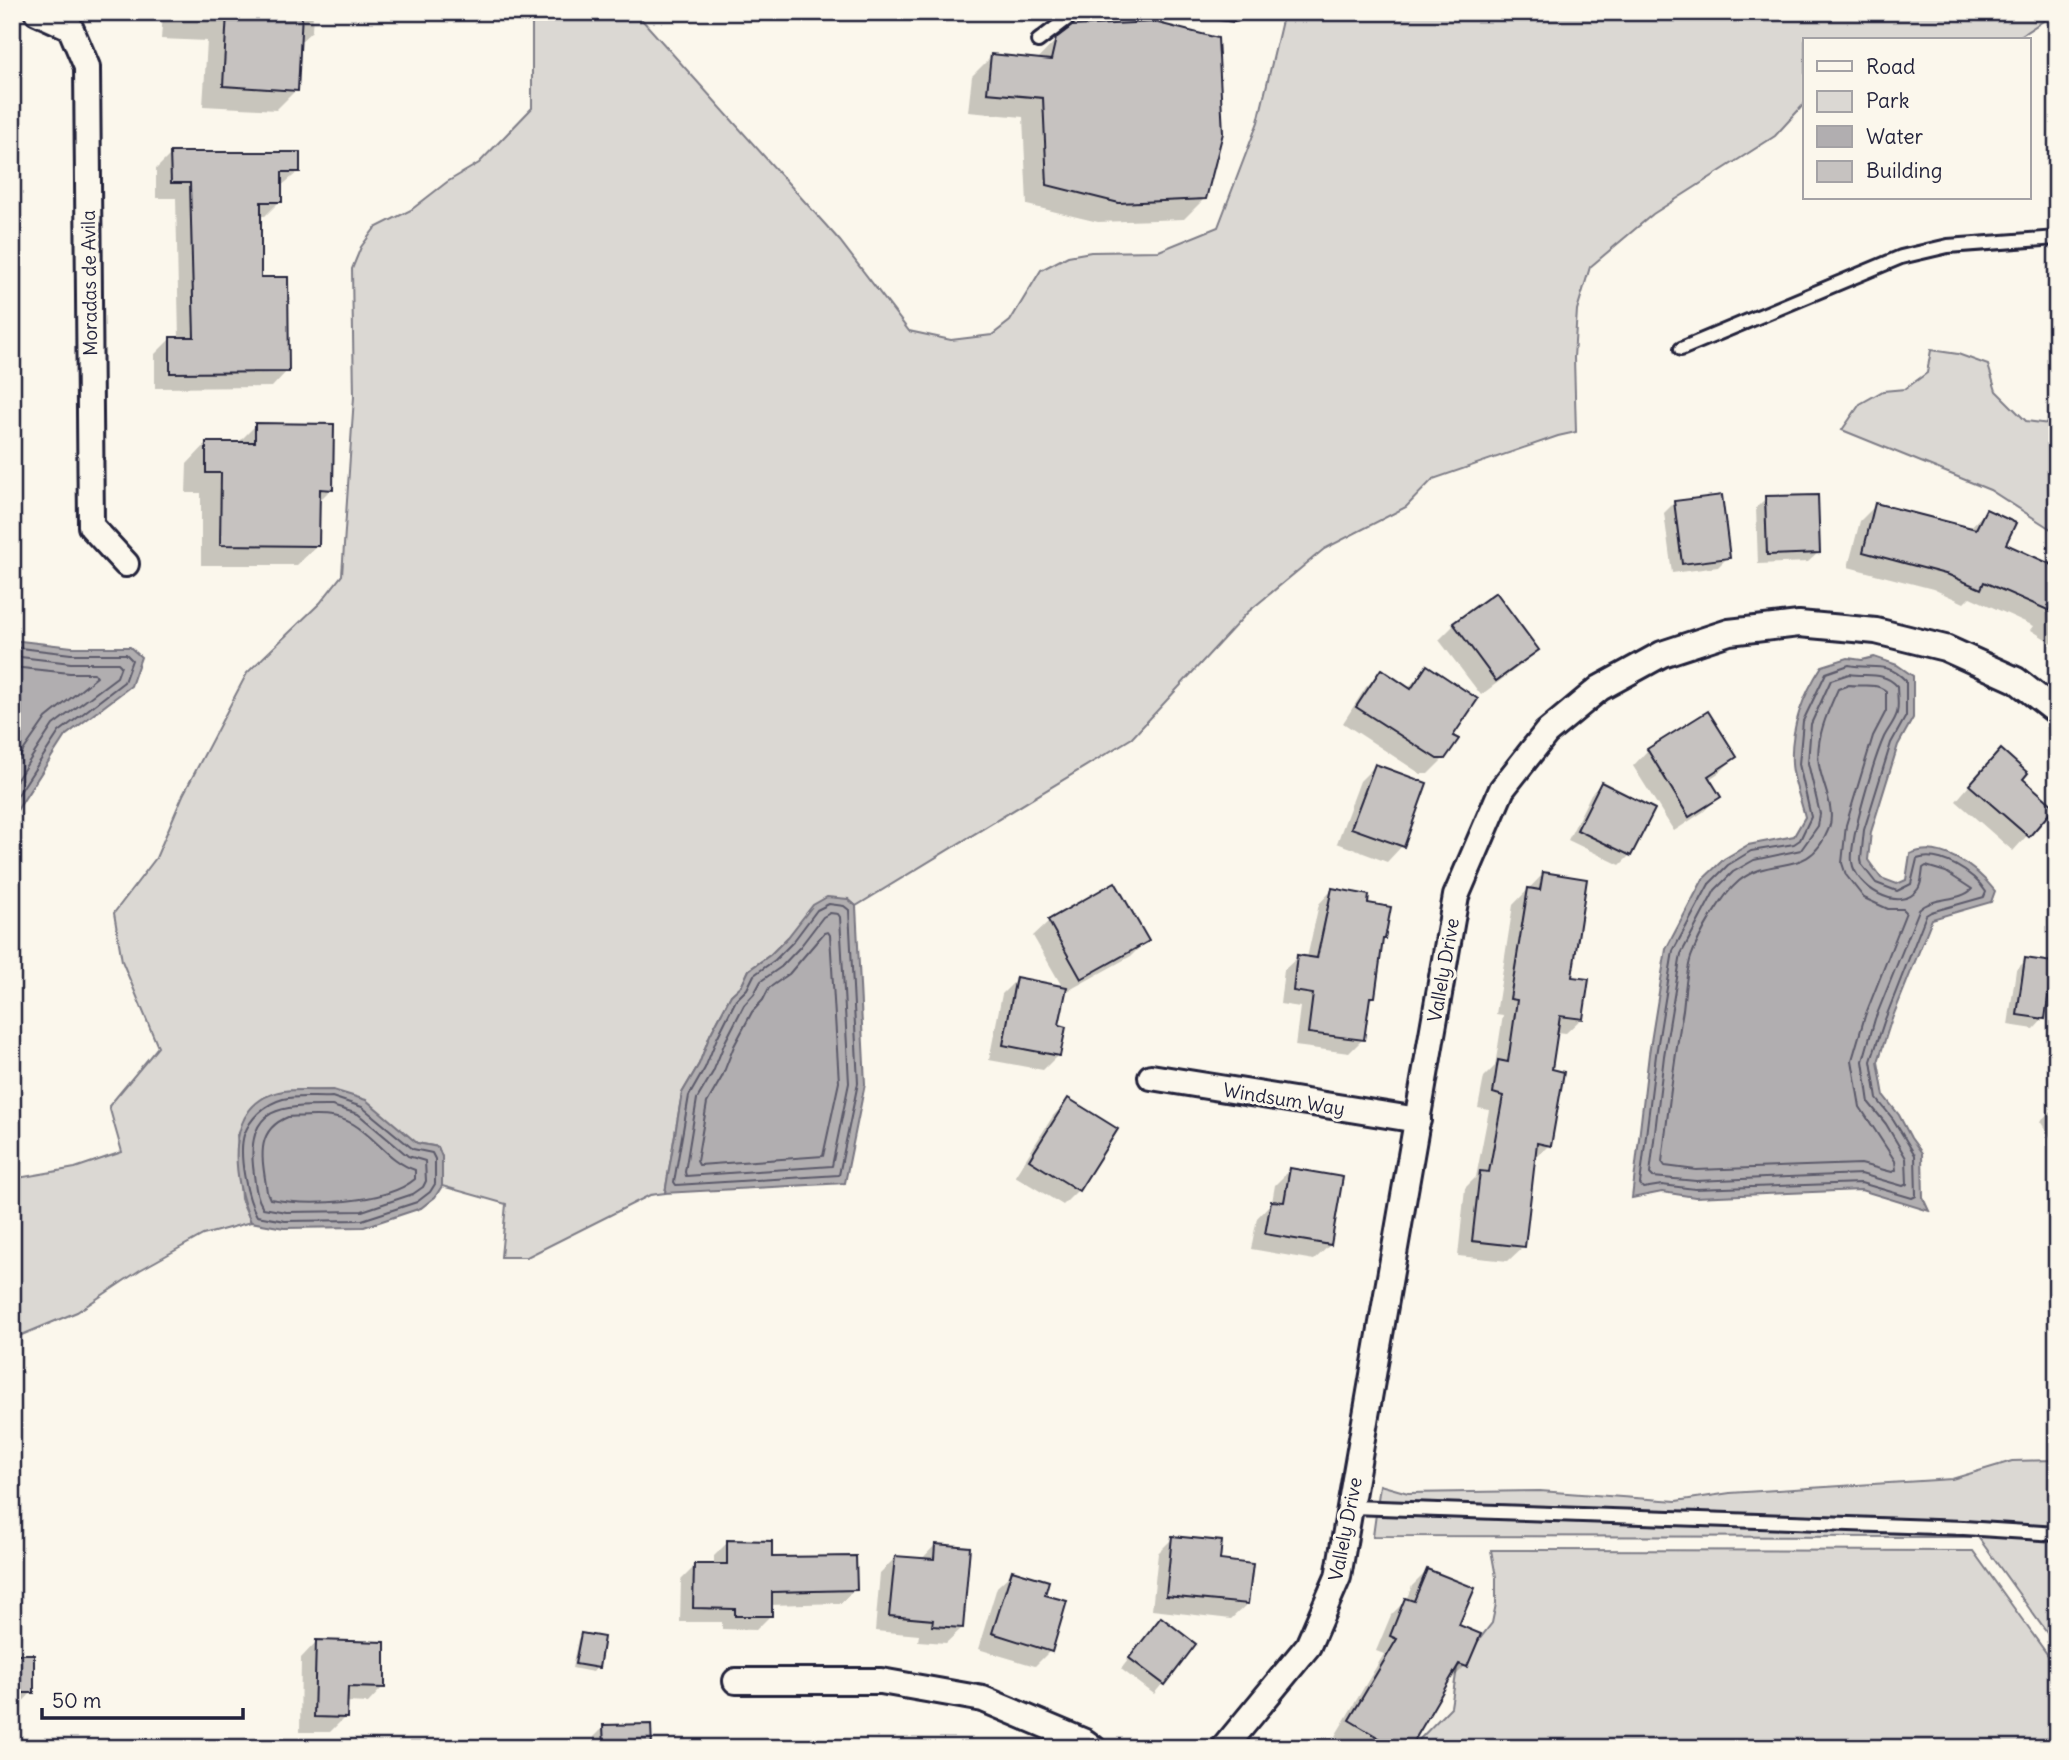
<svg xmlns="http://www.w3.org/2000/svg" width="2069" height="1760" font-family="Delius,sans-serif">
<style>
.green{fill:#dbd8d3;stroke:#7e7d87;stroke-width:2}
.water{fill:#b1aeb0;stroke:#787681;stroke-width:2}
.shadow{fill:#0003}
.lines{fill:none;stroke-linecap:round;stroke-linejoin:round}
.shore{stroke:#5b5a6a;stroke-width:2}
.building{fill:#c6c2c0;stroke:#22223b;stroke-width:2}
.service-casing{stroke:#22223b;stroke-width:18}
.minor-casing{stroke:#22223b;stroke-width:30}
.service{stroke:#fbf7ec;stroke-width:12}
.minor{stroke:#fbf7ec;stroke-width:24}
.labels{text-anchor:middle;stroke-width:6;stroke-linejoin:round;paint-order:stroke}
.street-label{font-size:19px;fill:#22223b;stroke:#fbf7ec}
</style>
<rect width="100%" height="100%" fill="#fbf7ec"/>
<filter id="ink" filterUnits="userSpaceOnUse"><feTurbulence type="fractalNoise" baseFrequency=".0143" numOctaves="2"/><feDisplacementMap in="SourceGraphic" scale="14" xChannelSelector="R" yChannelSelector="G"/><feConvolveMatrix kernelMatrix="1 2 1 2 8 2 1 2 1" color-interpolation-filters="sRGB"/></filter>
<g filter="url(#ink)">
<g class="green">
<path d="M532 12H635L840 241 909 331 951 340 992 335 1010 321 1041 270 1068 256 1091 252 1159 251 1218 227 1258 122 1284 12H2057L2014 40H1805V103L1775 136 1653 214 1590 267 1577 310 1574 358 1576 432 1558 436 1433 479 1406 507 1324 549 1248 612 1132 738 856 906 848 899 788 937 770 955 749 970 742 985 731 995 710 1035 699 1064 682 1093 665 1193 650 1195 527 1257H501L506 1204 442 1186V1157L438 1147 417 1143 333 1090 283 1091 237 1135 241 1199 251 1222 203 1235 140 1270 77 1312 12 1339V1179L75 1168 122 1152 109 1106 158 1047 122 961 114 913 156 858 183 795 247 673 320 603 342 575 354 397 352 269 361 247 375 228 411 210 447 182 479 163 532 108Z"/>
<path d="M1931 350 1958 354 1988 365 1996 391 2026 421 2057 425V533L1990 490 1842 430 1860 404 1883 391 1905 389 1927 373Z"/>
<path d="M2057 1460V1647L1978 1537 1373 1536 1380 1485 1408 1493 1540 1491 1676 1501 1730 1493 1952 1479 2012 1461Z"/>
<path d="M1491 1550 1973 1551 2057 1668V1748H1411L1451 1707 1457 1668 1492 1623 1496 1604V1577Z"/>
</g>
<g class="water">
<path d="M12 640 72 647H130L141 657 131 686 65 736 12 818Z"/>
<path d="M1874 657 1897 665 1913 676V718L1898 745 1871 832 1868 860 1881 878 1897 884 1906 880 1910 854C1940 840 1977 868 1995 891L1991 902 1932 919 1890 1024 1878 1062 1884 1096 1899 1115 1911 1138 1922 1153 1923 1198 1929 1211 1861 1190 1695 1197 1662 1192 1632 1198 1649 1054 1666 949 1703 879 1724 859 1748 845 1794 836 1805 817C1801 800 1793 781 1792 764 1790 729 1803 695 1822 666L1848 658 1862 660Z"/>
<path d="M827 897 848 899 856 906 865 1084 845 1183 665 1193 682 1093 699 1064 710 1035 731 995 742 985 749 970 770 955 788 937 813 905Z"/>
<path d="M333 1090 366 1100 417 1143 438 1147 442 1157V1186L435 1197 421 1208 364 1227 284 1228 251 1222C233 1181 221 1101 284 1091 300 1089 317 1091 333 1090Z"/>
</g>
<g class="shadow">
<path d="M163 12H313L312 31 298 44 296 90 276 110 203 106 207 41 161 39Z"/>
<path d="M1057 39 1205 198 1184 219 1098 222 1027 205 1023 117 968 112 972 76 992 56 1036 61Z"/>
<path d="M171 154 298 172 280 187V201L265 216H259V279L287 371 272 387 155 388V354L170 339H179L176 198H156V169Z"/>
<path d="M256 425 331 489 318 502V545L297 565H201V493H186L187 464 207 443 237 444Z"/>
<path d="M1766 498 1818 553 1808 562 1758 564 1756 508Z"/>
<path d="M1674 503 1728 557 1718 567 1672 573 1664 513Z"/>
<path d="M1876 505 1969 529 1986 511 2004 545 2057 569V646L2031 630 2034 626 1970 597 1964 603 1933 589 1848 567 1860 521Z"/>
<path d="M1455 624 1536 650 1521 665 1481 695 1439 640Z"/>
<path d="M1427 667 1451 737 1444 758 1428 774H1421L1343 723 1366 687 1382 672 1408 688Z"/>
<path d="M1648 750 1735 757 1720 772 1708 780 1718 797 1703 812 1674 831 1633 766Z"/>
<path d="M1375 766 1402 846 1387 862 1337 843 1360 781Z"/>
<path d="M1986 766 2021 779 2053 807 2013 851 1956 801Z"/>
<path d="M1601 784 1630 855 1620 865 1568 840 1591 794Z"/>
<path d="M1543 874 1582 1018 1566 1033 1556 1032 1550 1071 1549 1145 1533 1161 1524 1246 1508 1261 1458 1256 1465 1188 1476 1177 1489 1110 1478 1108 1484 1077 1495 1066 1503 1015 1496 1014 1513 905Z"/>
<path d="M1115 885 1146 941 1131 956 1064 993 1057 1027 1058 1055 1043 1070 989 1060 1002 994 1017 979 1063 988 1033 936 1049 921Z"/>
<path d="M1332 890 1366 904 1381 941 1374 996 1367 1003 1363 1039 1349 1053 1295 1046 1300 1007 1280 1004 1284 970 1298 957 1307 958 1319 904Z"/>
<path d="M2026 960 2043 1019 2034 1029 2008 1025 2016 970Z"/>
<path d="M1068 1100 1078 1190 1063 1205 1015 1176 1053 1116Z"/>
<path d="M2057 1106V1148L2040 1121Z"/>
<path d="M1290 1170 1330 1245 1314 1260 1251 1249 1257 1218 1272 1202 1275 1185Z"/>
<path d="M1173 1538 1218 1562 1247 1604 1231 1619 1152 1610 1158 1553Z"/>
<path d="M728 1542 855 1589 841 1603 770 1605V1616L756 1630 722 1629V1622H680L681 1580 695 1566H714V1556Z"/>
<path d="M935 1545 962 1628 946 1643 918 1641 919 1635 875 1631 880 1573 895 1558 921 1560Z"/>
<path d="M1427 1571 1465 1666 1450 1681 1447 1680 1407 1748H1356L1335 1736 1384 1654 1376 1651 1391 1615 1406 1600 1412 1586Z"/>
<path d="M1013 1572 1043 1596 1050 1651 1035 1666 978 1649 997 1587Z"/>
<path d="M1152 1629 1194 1645 1154 1694 1121 1669Z"/>
<path d="M582 1635 597 1667 593 1672 572 1668 578 1639Z"/>
<path d="M316 1642 383 1687 368 1703 346 1702 345 1717 330 1732H300L301 1658Z"/>
<path d="M12 1656 32 1692 17 1708H12Z"/>
<path d="M604 1727 650 1748H595L594 1737Z"/>
</g>
<g class="lines">
<g class="shore">
<path d="M12 647 71 654H126L132 660 124 682 59 732 12 804"/>
<path d="M12 656 71 663H118L121 666 117 677 53 725 12 787"/>
<path d="M1849 665C1872 670 1886 660 1906 681V716L1891 743 1864 830 1861 859 1862 865 1876 883 1897 891 1911 884 1917 859C1940 851 1974 873 1986 892L1984 897 1931 912 1926 915 1884 1022 1871 1061 1877 1099 1893 1119 1915 1155 1916 1196 1912 1198 1861 1183 1695 1189 1662 1185 1643 1188 1640 1184 1656 1055 1673 951 1709 884 1728 865 1751 851 1794 844 1800 840 1811 817 1799 764 1803 721 1826 673Z"/>
<path d="M12 667 70 673H94L97 677 46 718 12 767"/>
<path d="M1849 674C1867 677 1884 671 1897 686 1897 694 1899 705 1897 713 1895 721 1888 729 1884 737 1875 757 1849 841 1852 862 1855 886 1900 915 1918 889 1922 883 1922 875 1923 868L1926 866 1946 872 1972 889C1960 902 1933 896 1919 910L1875 1019 1863 1061 1869 1103 1886 1124 1906 1158 1907 1184 1903 1186 1861 1174 1696 1181 1653 1177 1650 1174 1664 1056 1681 954 1715 890 1733 872 1754 860 1801 850 1818 826 1820 814 1808 763 1811 724 1831 680Z"/>
<path d="M1849 685C1862 687 1876 682 1886 691V711L1873 736 1846 825 1842 863 1846 875 1864 898 1888 909H1903L1906 912 1865 1016 1852 1060 1860 1107 1895 1161 1896 1170 1892 1172 1861 1164 1696 1170 1665 1166 1662 1162C1668 1111 1674 1060 1683 1010 1685 993 1686 973 1691 957 1699 935 1721 896 1739 881 1774 853 1808 881 1829 828 1836 809 1822 784 1819 765 1815 739 1827 713 1838 689Z"/>
<path d="M829 904 844 906 849 910 858 1083 839 1175 676 1185 674 1182 689 1096 705 1068 717 1038 736 1000 747 989 754 975 775 960 793 942 817 910Z"/>
<path d="M830 913 838 914 840 917 849 1083 832 1166 686 1176 685 1172 697 1099 713 1072 725 1042 744 1005 754 994 761 981 781 967 800 947 823 917Z"/>
<path d="M828 932 830 935 839 1082 823 1156 699 1165 697 1161 707 1103 722 1077 734 1046 752 1012 763 1000 769 988 789 974 824 933Z"/>
<path d="M332 1097 362 1107 413 1149 432 1153 435 1159V1184L430 1192 417 1202 362 1220 285 1221 257 1216C247 1199 238 1155 244 1135 250 1118 265 1104 283 1099 297 1095 317 1098 332 1097Z"/>
<path d="M332 1106 358 1114 408 1156 425 1161 426 1181 423 1187 413 1194 362 1211 286 1212 263 1208C255 1195 255 1181 253 1166 247 1104 285 1106 332 1106Z"/>
<path d="M288 1117C309 1116 335 1113 353 1124 375 1137 390 1162 415 1170V1179C386 1204 307 1206 270 1199L267 1192C263 1162 253 1131 288 1117Z"/>
</g>
</g>
<g class="building">
<path d="M227 12H302L298 91 223 86Z"/>
<path d="M1154 22 1218 38 1223 133 1206 199 1119 203 1047 185 1043 98 987 93 991 54 1051 60 1056 38 1072 26Z"/>
<path d="M170 152H300V172H282V202H261V277H288L289 372 170 373V337H194L190 183H171Z"/>
<path d="M255 423 334 424 333 490 320 489 319 546 220 545 221 473H206V442H255Z"/>
<path d="M1722 495 1730 558 1682 564 1674 501Z"/>
<path d="M1818 495 1820 553 1767 555 1765 496Z"/>
<path d="M1875 503 1976 529 1986 509 2016 523 2006 544 2057 567V614L1984 582 1981 589 1949 575 1863 552Z"/>
<path d="M1496 592 1539 650 1496 681 1453 623Z"/>
<path d="M1427 665 1478 699 1453 736 1459 739 1445 759H1437L1356 707 1381 669 1411 689Z"/>
<path d="M1708 711 1737 757 1708 776 1721 797 1689 817 1647 749Z"/>
<path d="M2001 749 2028 773 2023 779 2055 807 2029 837 1969 785Z"/>
<path d="M1375 764 1427 783 1404 847 1351 828Z"/>
<path d="M1601 782 1655 809 1631 856 1577 830Z"/>
<path d="M1543 872 1587 879 1572 977 1589 979 1583 1019 1560 1016 1552 1069 1564 1072 1551 1146 1537 1143 1525 1247 1472 1241 1480 1171 1489 1172 1503 1096 1493 1093 1498 1060 1508 1062 1517 1000 1510 999 1528 888 1540 890Z"/>
<path d="M1115 882 1149 941 1081 979 1048 920Z"/>
<path d="M1332 888 1369 895 1368 903 1391 907 1385 939H1383L1375 997H1370L1364 1040 1308 1033 1313 994 1293 991 1297 955 1317 958Z"/>
<path d="M2025 958 2053 962 2045 1019 2017 1015Z"/>
<path d="M1016 977 1067 987 1059 1025 1066 1027 1060 1056 1003 1045Z"/>
<path d="M1068 1098 1118 1129 1079 1191 1029 1160Z"/>
<path d="M1290 1168 1343 1177 1331 1245 1265 1234 1271 1201 1284 1202Z"/>
<path d="M1172 1536 1222 1541 1220 1560 1253 1564 1248 1604 1166 1596Z"/>
<path d="M727 1540 772 1541V1557L856 1556 857 1590 772 1592V1616H735V1609L693 1608 694 1564H727Z"/>
<path d="M935 1544 970 1547 963 1628 932 1626 933 1620 889 1616 895 1556 934 1559Z"/>
<path d="M1427 1569 1475 1588 1459 1625 1481 1634 1467 1667 1459 1664 1410 1748H1396L1349 1720 1397 1639 1390 1636 1405 1598 1414 1601Z"/>
<path d="M1012 1570 1049 1581 1045 1595 1067 1601 1052 1652 992 1633Z"/>
<path d="M1161 1617 1196 1644 1165 1685 1129 1658Z"/>
<path d="M581 1633 604 1637 599 1668 575 1664Z"/>
<path d="M316 1640 385 1642V1688L348 1687 347 1718 314 1717Z"/>
<rect x="12" y="1654" width="22" height="39"/>
<path d="M651 1724 652 1748H604L603 1725Z"/>
</g>
<g class="lines">
<g class="service-casing">
<g id="service">
<path d="M1220 12 1235 14 1239 12"/>
<path d="M1038 41 1076 12"/>
<path d="M1681 349 1901 257 1948 246 2057 238"/>
<path d="M1351 1507 1964 1528 2057 1534"/>
</g>
</g>
<g class="minor-casing">
<g id="minor">
<path d="M37 12 70 27 87 67 91 526 126 564"/>
<path d="M1151 1077 1418 1120"/>
<path d="M736 1681H881L983 1699 1085 1742 1093 1748"/>
<path d="M1224 1748 1308 1646 1338 1577 1456 896 1502 789 1546 733 1600 688 1662 654 1729 632 1799 624 1876 631 1945 648 2016 680 2057 712"/>
</g>
</g>
<use href="#service" class="service"/>
<use href="#minor" class="minor"/>
</g>
</g>
<g class="labels">
<g class="street-label">
<text transform="translate(89 283) rotate(-91)" y="7">Moradas de Avila</text>
<text transform="translate(1443 970) rotate(-80)" y="7">Vallely Drive</text>
<text transform="translate(1284 1099) rotate(9)" y="7">Windsum Way</text>
<text transform="translate(1345 1529) rotate(-79)" y="7">Vallely Drive</text>
</g>
</g>
<rect width="2069" height="1760" fill="none" stroke="#fbf7ec" stroke-width="42"/>
<rect x="21" y="21" width="2027" height="1718" fill="none" stroke="#22223b" stroke-width="2.5" filter="url(#ink)"/>
<rect x="1803" y="38" width="228" height="161" fill="#fbf7ec" stroke="#a4a2a5" stroke-width="2"/>
<rect x="1817" y="61" width="35" height="10" fill="#fbf7ec" stroke="#a4a2a5" stroke-width="2"/>
<text x="1866" y="74" font-size="21" fill="#22223b">Road</text>
<rect x="1817" y="91" width="35" height="21" fill="#dbd8d3" stroke="#a4a2a5" stroke-width="2"/>
<text x="1866" y="108" font-size="21" fill="#22223b">Park</text>
<rect x="1817" y="126" width="35" height="21" fill="#b1aeb0" stroke="#a4a2a5" stroke-width="2"/>
<text x="1866" y="144" font-size="21" fill="#22223b">Water</text>
<rect x="1817" y="161" width="35" height="21" fill="#c6c2c0" stroke="#a4a2a5" stroke-width="2"/>
<text x="1866" y="178" font-size="21" fill="#22223b">Building</text>
<path d="M42 1708v10h201v-10" fill="none" stroke="#22223b" stroke-width="3.5"/>
<text x="52" y="1708" font-size="21" fill="#22223b" stroke="#fbf7ec" stroke-width="5" paint-order="stroke">50 m</text>
</svg>
